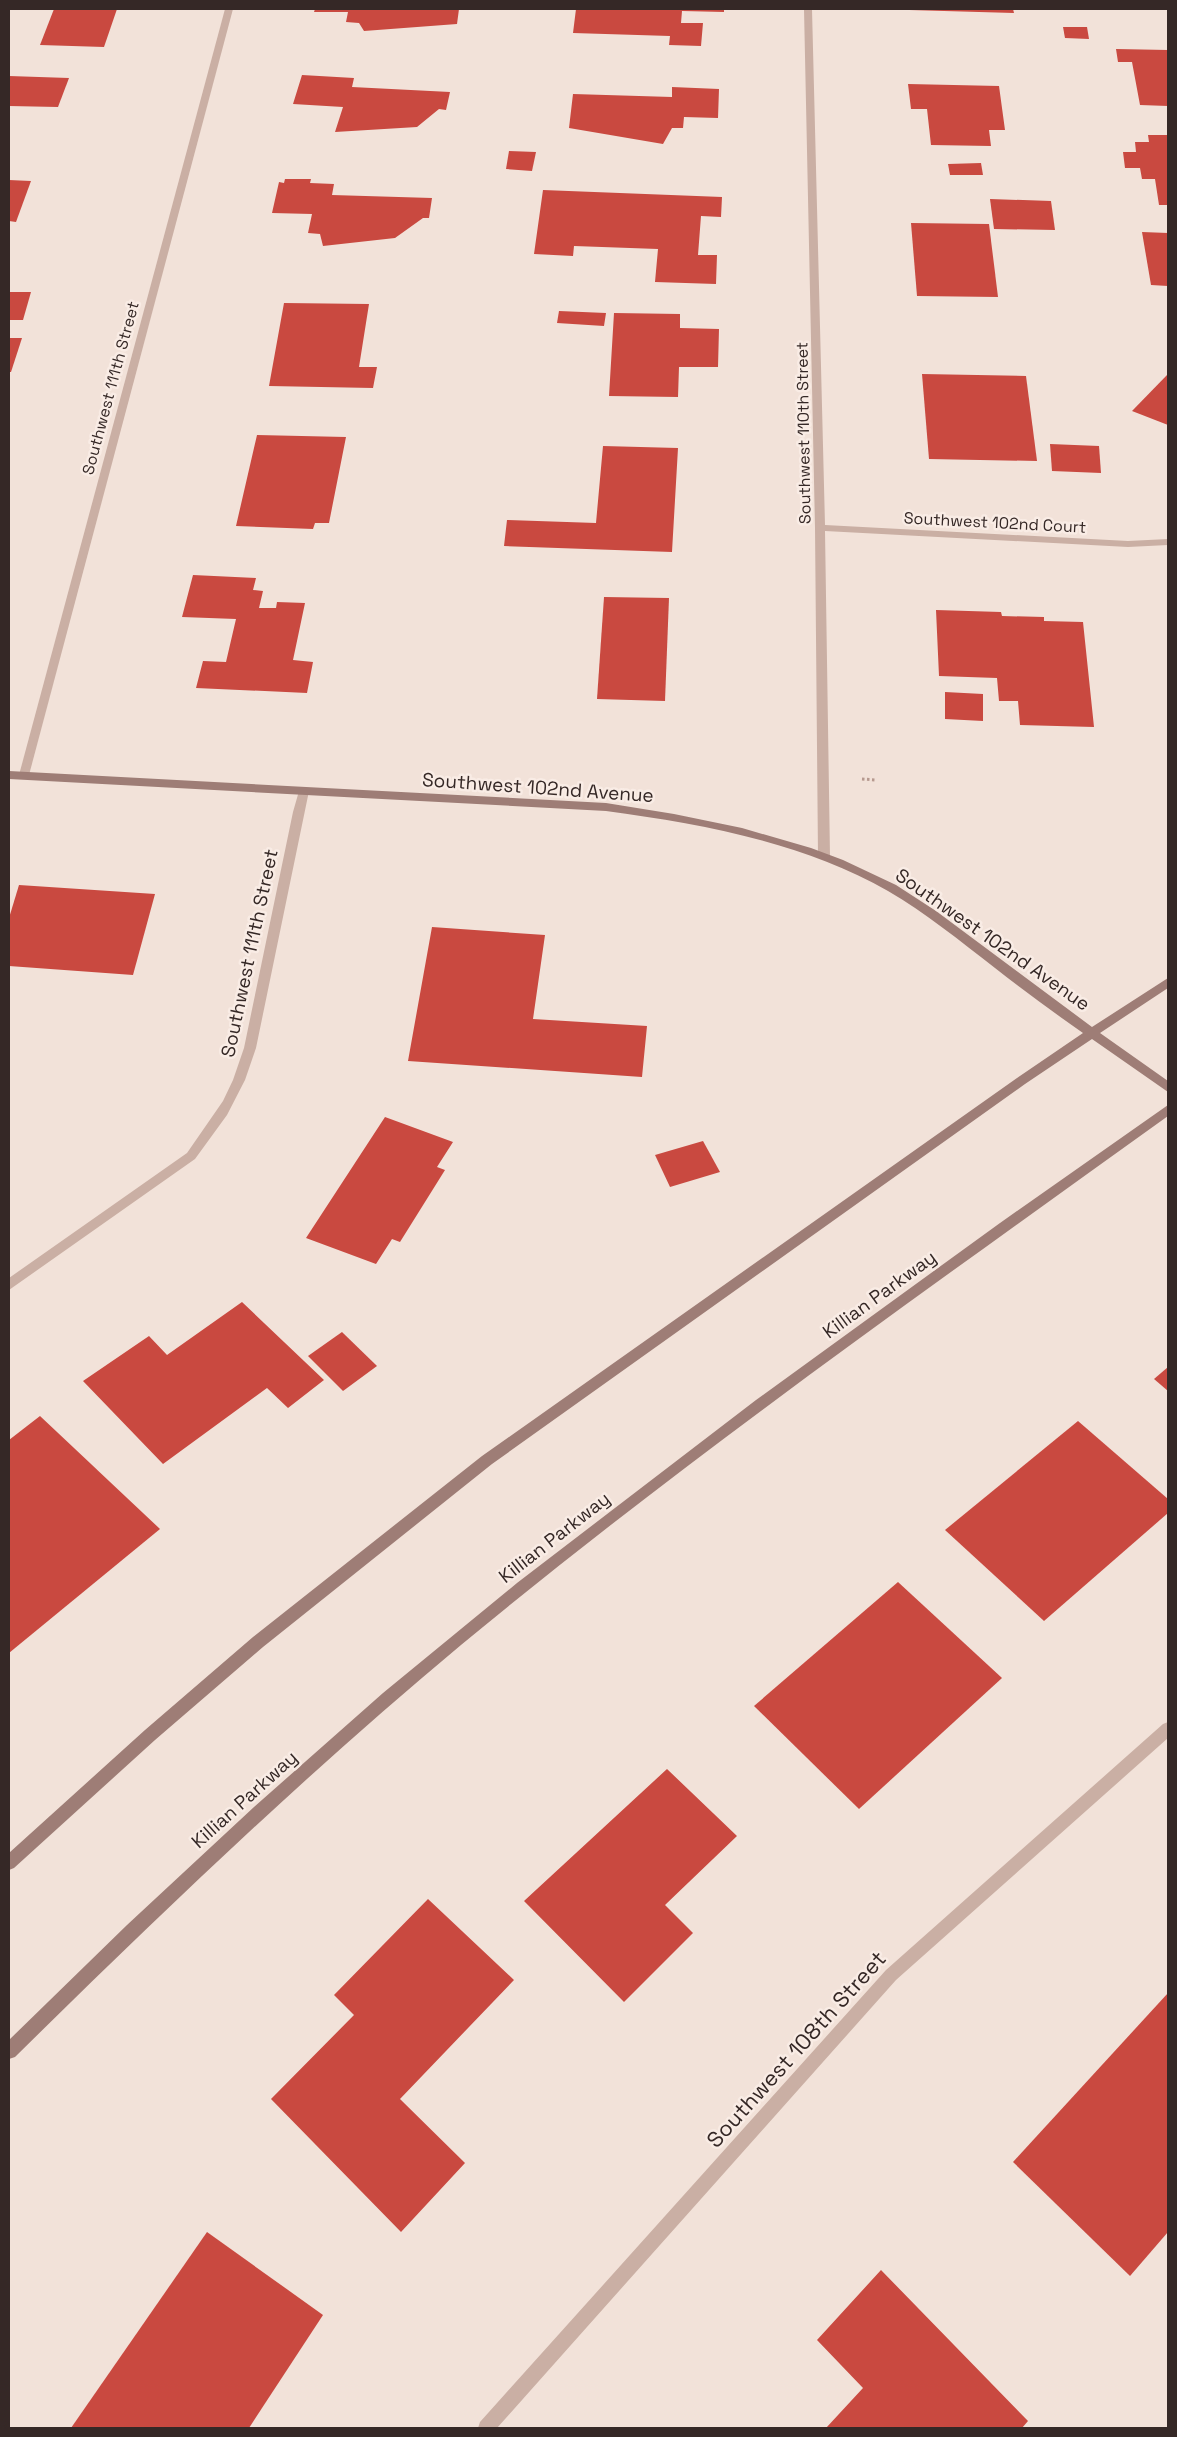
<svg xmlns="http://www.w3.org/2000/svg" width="1177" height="2437" font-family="'Space Grotesk',sans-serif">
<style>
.building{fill:#c94940}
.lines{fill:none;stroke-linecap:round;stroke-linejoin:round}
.path{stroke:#b6998f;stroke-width:3;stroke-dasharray:2.5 2.5;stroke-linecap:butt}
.street{fill:#caafa4;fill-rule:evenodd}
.secondary{fill:#9e7d76;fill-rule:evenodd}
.labels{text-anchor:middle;stroke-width:5;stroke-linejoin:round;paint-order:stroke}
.far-street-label{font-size:16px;fill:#352826;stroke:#f9ece5}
.street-label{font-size:19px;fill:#352826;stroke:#f9ece5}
.near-street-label{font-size:22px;fill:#352826;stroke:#f9ece5}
</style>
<rect width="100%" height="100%" fill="#f2e2d9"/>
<g class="building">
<path d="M54 9H117L104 47 40 45Z"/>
<path d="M315 9H459L457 24 364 31 359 23 346 22 348 12H314Z"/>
<path d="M576 9H724V12L682 11 681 23H703L701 46 669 45 670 36 573 33Z"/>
<path d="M909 9H1013L1014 13 909 10Z"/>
<path d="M1063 27H1087L1089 39 1065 38Z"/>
<path d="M1116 49 1168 50V106L1140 105 1132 62H1118Z"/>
<path d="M302 75 354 78 352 87 450 92 446 110 439 109 417 127 335 132 343 107 293 104Z"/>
<path d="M9 76 69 78 58 107 9 106Z"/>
<path d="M908 84 999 86 1005 130H989L991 146 931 145 927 109H911Z"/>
<path d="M672 87 719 89 718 118 684 117 683 128H672L663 144 569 128 573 94 672 97Z"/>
<path d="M1148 135H1168V205H1159L1155 179H1142L1140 168H1125L1123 152H1136L1135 142H1149Z"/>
<path d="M509 151 536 152 532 171 506 169Z"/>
<path d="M981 163 983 175H950L948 164Z"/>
<path d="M285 179H311L310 183 334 184 332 195 432 198 429 218H423L395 238 323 246 320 234 308 233 312 214 272 213 279 182 284 183Z"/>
<path d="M9 180 31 181 16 222 9 221Z"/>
<path d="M543 190 722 197 721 217 701 216 698 255H717L716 284 655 282 658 249 574 246 573 256 534 254Z"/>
<path d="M990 199 1051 201 1055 230 994 229Z"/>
<path d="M911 223 989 224 998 297 917 296Z"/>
<path d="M1142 232 1168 233V286L1151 285Z"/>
<path d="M9 292H31L23 320H9Z"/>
<path d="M284 303 369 304 359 367H377L373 388 269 386Z"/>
<path d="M559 311 606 313 604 326 557 323Z"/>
<path d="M614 313 680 314V328L719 329 718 367H679L678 397 609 396Z"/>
<path d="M9 338H22L11 372H9Z"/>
<path d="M922 374 1026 376 1037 461 929 459Z"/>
<path d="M1168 374V425L1132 411Z"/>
<path d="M257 435 346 437 329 523H315L313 529 236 526Z"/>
<path d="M1050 444 1099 446 1101 473 1052 471Z"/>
<path d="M603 446 678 448 672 552 504 546 507 520 596 523Z"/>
<path d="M193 575 256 578 253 590 263 591 259 608H276L277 602 305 603 293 660 313 662 307 693 196 688 203 661 226 662 236 619 182 617Z"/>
<path d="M604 597 669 598 665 701 597 699Z"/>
<path d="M936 610 1001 612 1002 616 1044 617V621L1083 622 1094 727 1020 725 1018 701H999L997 678 939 676Z"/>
<path d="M945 692 983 694V721L945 719Z"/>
<path d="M19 885 155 894 133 975 9 966V918Z"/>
<path d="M432 927 545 935 533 1019 647 1026 642 1077 408 1061Z"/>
<path d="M385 1117 453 1142 437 1167 445 1170 400 1242 392 1239 376 1264 306 1238Z"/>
<path d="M703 1141 720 1172 670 1187 655 1155Z"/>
<path d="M242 1302 324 1380 288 1408 267 1388 163 1464 83 1381 149 1336 167 1355Z"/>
<path d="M342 1332 377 1366 343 1391 308 1356Z"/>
<path d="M1168 1367V1391L1154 1379Z"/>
<path d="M40 1416 160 1529 9 1653V1440Z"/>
<path d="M1078 1421 1168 1499V1513L1044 1621 945 1530Z"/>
<path d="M898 1582 1002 1678 859 1809 754 1706Z"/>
<path d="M667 1769 737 1836 665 1905 693 1933 624 2002 524 1901Z"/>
<path d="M428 1899 514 1980 400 2099 465 2163 401 2232 271 2099 354 2015 334 1995Z"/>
<path d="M1168 1993V2232L1130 2276 1013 2162Z"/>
<path d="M207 2232 323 2315 249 2428H71Z"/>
<path d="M881 2270 1028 2421 1022 2428H826L863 2388 817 2340Z"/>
</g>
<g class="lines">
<path class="path" d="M862 779 876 780"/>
<g class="street">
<path d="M225 9H233L29 775 24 779 19 775Z"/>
<path d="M804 9H812L825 525 1128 541 1168 539V545L1128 547 825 531 830 856 824 860 818 856 815 528Z"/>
<path d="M304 787 309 791 256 1048 245 1080 227 1115 195 1159 9 1290V1278L187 1153 223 1101 233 1080 244 1048 293 812 299 791Z"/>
<path d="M1168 1722V1738L896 1980 497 2428H478L480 2422 886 1970 1163 1724Z"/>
</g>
<g class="secondary">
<path d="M9 771 606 803 674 814 742 828 811 848 843 860 896 885 936 911 1092 1027 1168 978V988L1100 1033 1168 1081V1092L1092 1039 1025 1084 492 1464 263 1647 155 1740 14 1868 9 1870V1853L145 1730 253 1637 482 1456 1017 1078 1083 1033C1053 1012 1024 991 995 968 960 941 926 913 888 891 802 842 702 824 606 811L9 779Z"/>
<path d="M1168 1105V1116C929 1288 687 1458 461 1645 305 1775 159 1915 15 2057L9 2059V2040L127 1925 254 1807 383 1693 517 1583 756 1400 1000 1223Z"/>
</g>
</g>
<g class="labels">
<g class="far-street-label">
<text transform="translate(110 388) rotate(-75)" y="6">Southwest 111th Street</text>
<text transform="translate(803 433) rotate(-91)" y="6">Southwest 110th Street</text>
<text transform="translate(995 522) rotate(3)" y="6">Southwest 102nd Court</text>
</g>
<g class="street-label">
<text transform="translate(538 787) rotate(4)" y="7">Southwest 102nd Avenue</text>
<text transform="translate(993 939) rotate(35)" y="7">Southwest 102nd Avenue</text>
<text transform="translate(249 953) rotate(-78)" y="7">Southwest 111th Street</text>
<text transform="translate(879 1294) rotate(-36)" y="7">Killian Parkway</text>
<text transform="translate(554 1537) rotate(-38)" y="7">Killian Parkway</text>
<text transform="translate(244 1799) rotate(-42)" y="7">Killian Parkway</text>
</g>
<g class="near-street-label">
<text transform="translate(796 2049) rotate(-48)" y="8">Southwest 108th Street</text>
</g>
</g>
<rect width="1177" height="2437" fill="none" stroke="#352826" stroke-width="20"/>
</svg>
